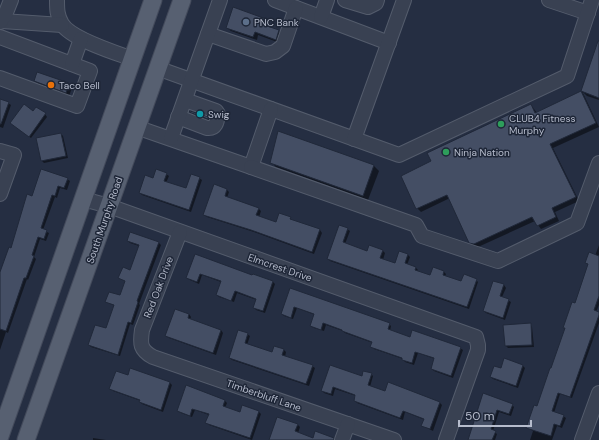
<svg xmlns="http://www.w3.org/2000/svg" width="599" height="440" font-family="'DM Sans',sans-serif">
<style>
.shadow{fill:#0007}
.building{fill:#444e64;stroke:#202839}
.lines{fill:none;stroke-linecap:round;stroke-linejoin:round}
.minor-casing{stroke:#545c6c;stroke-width:16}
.major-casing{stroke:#434a5b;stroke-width:19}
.minor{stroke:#394152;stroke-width:14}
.major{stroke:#576071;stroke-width:17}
.service-dot{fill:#5c6f8a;stroke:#1e2637;stroke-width:1.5}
.food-dot{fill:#e8710a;stroke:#1e2637;stroke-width:1.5}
.culture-dot{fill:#0f9aa8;stroke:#1e2637;stroke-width:1.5}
.leisure-dot{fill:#2e9e5b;stroke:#1e2637;stroke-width:1.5}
.labels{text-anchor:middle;stroke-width:3;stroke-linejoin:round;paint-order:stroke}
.poi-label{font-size:10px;fill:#b6bccc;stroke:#1e2637;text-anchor:start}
.street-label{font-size:10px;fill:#b6bccc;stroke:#1e2637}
</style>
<rect width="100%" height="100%" fill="#252e42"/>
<g class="shadow">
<path d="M265 19 269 23 267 28 279 31 282 35 280 43 258 35 257 40 231 31 227 28Z"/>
<path d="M599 40V100L587 96 582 91 599 127 553 148 579 201 555 212 559 221 541 229 535 221 478 247 474 246 470 242 450 198 421 212 417 208 432 162 531 105 537 113 582 92Z"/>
<path d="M35 81 69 84 72 88 69 96 39 85Z"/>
<path d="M0 101 8 103 11 105 3 128 0 127Z"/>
<path d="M34 112 45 114 47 117 31 138 13 125Z"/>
<path d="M191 112 208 119 212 122 194 116Z"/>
<path d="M279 132 374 166 379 171 368 200 276 167 271 162Z"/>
<path d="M61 134 63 136 68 158 44 163 42 161Z"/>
<path d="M166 174 169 176 166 183 186 190 199 178 202 180 191 212 142 195 140 193 154 179Z"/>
<path d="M67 179 70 181 67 190 60 188 57 198 55 197 43 230 49 233 46 241 40 239 34 257 36 259 28 280 27 279 8 333 6 332 0 350V274L32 197Z"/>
<path d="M227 190 229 192 227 198 258 208 261 211 259 217 276 223 290 218 293 221 320 230 322 233 314 254 254 232 207 217 204 215Z"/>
<path d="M347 229 350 231 345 244 367 252 369 246 383 251 385 253 383 260 395 264 408 255 410 257 407 265 416 268 418 270 417 272 431 276 433 268 444 272 446 274 445 277 462 283 476 280 478 282 469 309 330 261 328 258Z"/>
<path d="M131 233 159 243 161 245 139 304 140 305 133 325 130 324 120 356 91 347 89 345 107 330 115 306 106 302 120 297 126 282 120 278 131 271 139 246 130 243 128 241Z"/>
<path d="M599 245V305L596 312 599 313V323L572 398 560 394 554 413 563 416 566 418 562 428 557 426 552 440H530L533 431 527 427 538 408 566 329 564 327 575 304 589 265 586 263 595 256Z"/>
<path d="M195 255 253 277 273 282 275 284 265 313 256 310 254 307 257 300 237 293 234 302 219 297 217 295 221 282 202 275 199 284 190 280 187 278Z"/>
<path d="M494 282 504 285 506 288 502 297 511 302 505 320 486 313 484 311Z"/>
<path d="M290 289 389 324 391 326 390 331 410 338 460 348 463 350 453 378 434 371 432 369 435 359 418 353 414 365 405 362 403 359 374 349 372 346 373 343 345 333 343 331 326 325 324 331 314 328 311 326 315 315 297 308 293 319 284 316 282 314Z"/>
<path d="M189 314 191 317 190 320 221 330 223 333 216 355 169 338 166 336Z"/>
<path d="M530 324 532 327 534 347 508 348 506 346 504 326Z"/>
<path d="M247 334 250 336 247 345 272 353 275 347 284 350 286 352 285 357 312 366 315 368 309 386 232 360 230 358Z"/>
<path d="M523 366 525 368 518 388 493 379 491 377Z"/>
<path d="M131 369 170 383 172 385 163 412 142 404 140 402 141 401 113 391 111 389 129 376Z"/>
<path d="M371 374 373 376 370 387 386 392 389 384 440 403 442 405 433 431 423 426 425 420 405 412 403 420 357 403 355 400 356 396 335 389 333 396 324 393 322 390Z"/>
<path d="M483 395 512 405 514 407 511 416 499 412 493 431 497 434 495 440H469Z"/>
<path d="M225 401 227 403 225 408 240 413 259 412 261 414 252 440 209 425 207 423 209 415 195 410 192 417 181 413 178 411Z"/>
<path d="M298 425 300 427 298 433 314 439 326 440H270Z"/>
<path d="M93 438 106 440H93Z"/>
</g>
<g class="building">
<path d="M233 7 266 19 264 25 279 30 276 40 255 32 253 37 226 28Z"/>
<path d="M598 41H599V98L581 91Z"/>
<path d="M37 72 69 83 66 93 34 81Z"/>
<path d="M581 91 596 123 550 144 576 197 552 208 556 217 537 226 532 217 474 244 469 243 447 195 416 209 401 176 431 161 427 153 531 104 535 113Z"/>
<path d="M0 99 9 102 1 124H0Z"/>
<path d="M24 104 33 111 36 107 46 113 29 137 10 123Z"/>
<path d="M190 111 209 117 208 119 189 112Z"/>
<path d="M278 131 374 165 363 196 270 163Z"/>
<path d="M61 133 66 156 41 161 36 138Z"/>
<path d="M41 169 68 178 64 188 58 186 55 196 52 195 41 228 47 230 44 239 38 237 32 255 34 256 26 278H24L6 331 0 329V272L9 247 11 248 27 194 32 196Z"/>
<path d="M156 169 167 173 164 181 186 188 191 174 200 177 189 210 139 193 145 175 153 178Z"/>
<path d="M214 184 227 189 225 196 259 208 256 215 276 222 279 213 291 217 290 219 320 229 312 252 251 230 203 215Z"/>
<path d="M339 225 348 228 343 242 367 251 369 245 383 250 380 258 395 263 399 251 408 254 405 263 416 267 415 270 430 275 433 267 444 271 443 275 461 281 464 274 477 279 467 307 327 259Z"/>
<path d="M130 232 159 242 137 301 138 302 131 323 128 322 118 355 88 345 95 325 106 328 114 305 105 302 109 292 120 295 125 281 118 278 123 267 130 270 139 245 127 241Z"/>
<path d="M589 252 599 256V296L594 310 599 312V315L570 397 558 393 552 411 564 415 560 426 554 424 551 436 526 428 534 405 537 406 550 368H551L565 328H563L572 302 575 303 588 264 585 263Z"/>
<path d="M195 254 252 275 253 274 273 281 263 311 253 308 256 299 235 291 231 301 216 295 221 281 200 274 197 282 186 278Z"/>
<path d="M493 281 504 284 500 296 509 299 503 318 483 311Z"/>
<path d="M290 288 390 323 388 329 410 337 412 330 461 347 451 376 431 369 434 358 415 352 412 363 402 360V358L370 347 372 342 342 331V330L323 323 321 330 310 326 314 314 294 307 291 318 281 314Z"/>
<path d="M175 309 189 314 188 318 221 330 213 353 165 336Z"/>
<path d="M531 323 532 345 505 346 503 325Z"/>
<path d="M238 330 248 333 245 343 272 352 274 346 284 349 282 355 313 365 306 384 229 358Z"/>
<path d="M504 358 523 365 516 386 490 377 494 366 501 368Z"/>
<path d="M330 365 362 376 363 371 372 373 368 385 385 391 388 382 440 402 430 429 421 426 424 419 403 411 400 418 354 401 355 395 333 387 331 394 321 391Z"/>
<path d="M130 368 170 382 161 410 139 402 140 400 109 389 116 371 128 375Z"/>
<path d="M186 385 225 400 223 406 240 412 242 405 259 411 250 438 205 423 209 414 192 409 190 416 177 411Z"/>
<path d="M483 393 513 404 509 414 497 410 491 429 496 431 492 440H468Z"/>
<path d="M277 417 298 424 295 431 313 438 315 431 334 438V440H269Z"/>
</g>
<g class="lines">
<g class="minor-casing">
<g id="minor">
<path d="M57 0C57 9 57 16 62 24 71 39 116 53 133 59"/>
<path d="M275 0 389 43"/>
<path d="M345 0 368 7 376 3 377 0"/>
<path d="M549 0 588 13"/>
<path d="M321 17 327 0"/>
<path d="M2 21 62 25"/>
<path d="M0 22 5 15 11 0"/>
<path d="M208 34 266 54 275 52 283 46 296 8"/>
<path d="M0 37 90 71 77 106 0 78"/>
<path d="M72 64 81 39"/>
<path d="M157 68 399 155 567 76 592 0"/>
<path d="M178 117 207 128C216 129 217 122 218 114L216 111 185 100"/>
<path d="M136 127 251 167 271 109"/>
<path d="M171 138 220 0"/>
<path d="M354 139 404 0"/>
<path d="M0 151 14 155 0 194"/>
<path d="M251 167 416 225 422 236 498 261 577 223 599 163"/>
<path d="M83 199 109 206 476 337 478 345V350L446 440"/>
<path d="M180 232 142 330C140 344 140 350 153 357L394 440"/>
<path d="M342 440 348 424"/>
<path d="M582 440 599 393"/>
</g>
</g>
<g class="major-casing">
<g id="major">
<path d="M0 436 153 0"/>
<path d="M26 440 182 0"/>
</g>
</g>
<use href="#minor" class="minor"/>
<use href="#major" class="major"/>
</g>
<circle class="service-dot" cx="246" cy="22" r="4"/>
<circle class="food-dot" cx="51" cy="85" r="4"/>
<circle class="culture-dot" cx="200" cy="114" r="4"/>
<g class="leisure-dot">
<circle cx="501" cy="124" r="4"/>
<circle cx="446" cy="152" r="4"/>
</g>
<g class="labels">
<g class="poi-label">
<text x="254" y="26">PNC Bank</text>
<text x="59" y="89">Taco Bell</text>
<text x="208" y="118">Swig</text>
<text x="509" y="122">CLUB4 Fitness<tspan x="509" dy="12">Murphy</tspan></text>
<text x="454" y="156">Ninja Nation</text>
</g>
<g class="street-label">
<text transform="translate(104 220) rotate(-71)" y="4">South Murphy Road</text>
<text transform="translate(280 267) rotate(19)" y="4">Elmcrest Drive</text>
<text transform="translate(158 287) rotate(-69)" y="4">Red Oak Drive</text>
<text transform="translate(264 395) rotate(19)" y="4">Timberbluff Lane</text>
</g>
</g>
<path d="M459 420v6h72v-6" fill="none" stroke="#b6bccc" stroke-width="2"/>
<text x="465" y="420" font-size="12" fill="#b6bccc" stroke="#1e2637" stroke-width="3" paint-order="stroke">50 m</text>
</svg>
